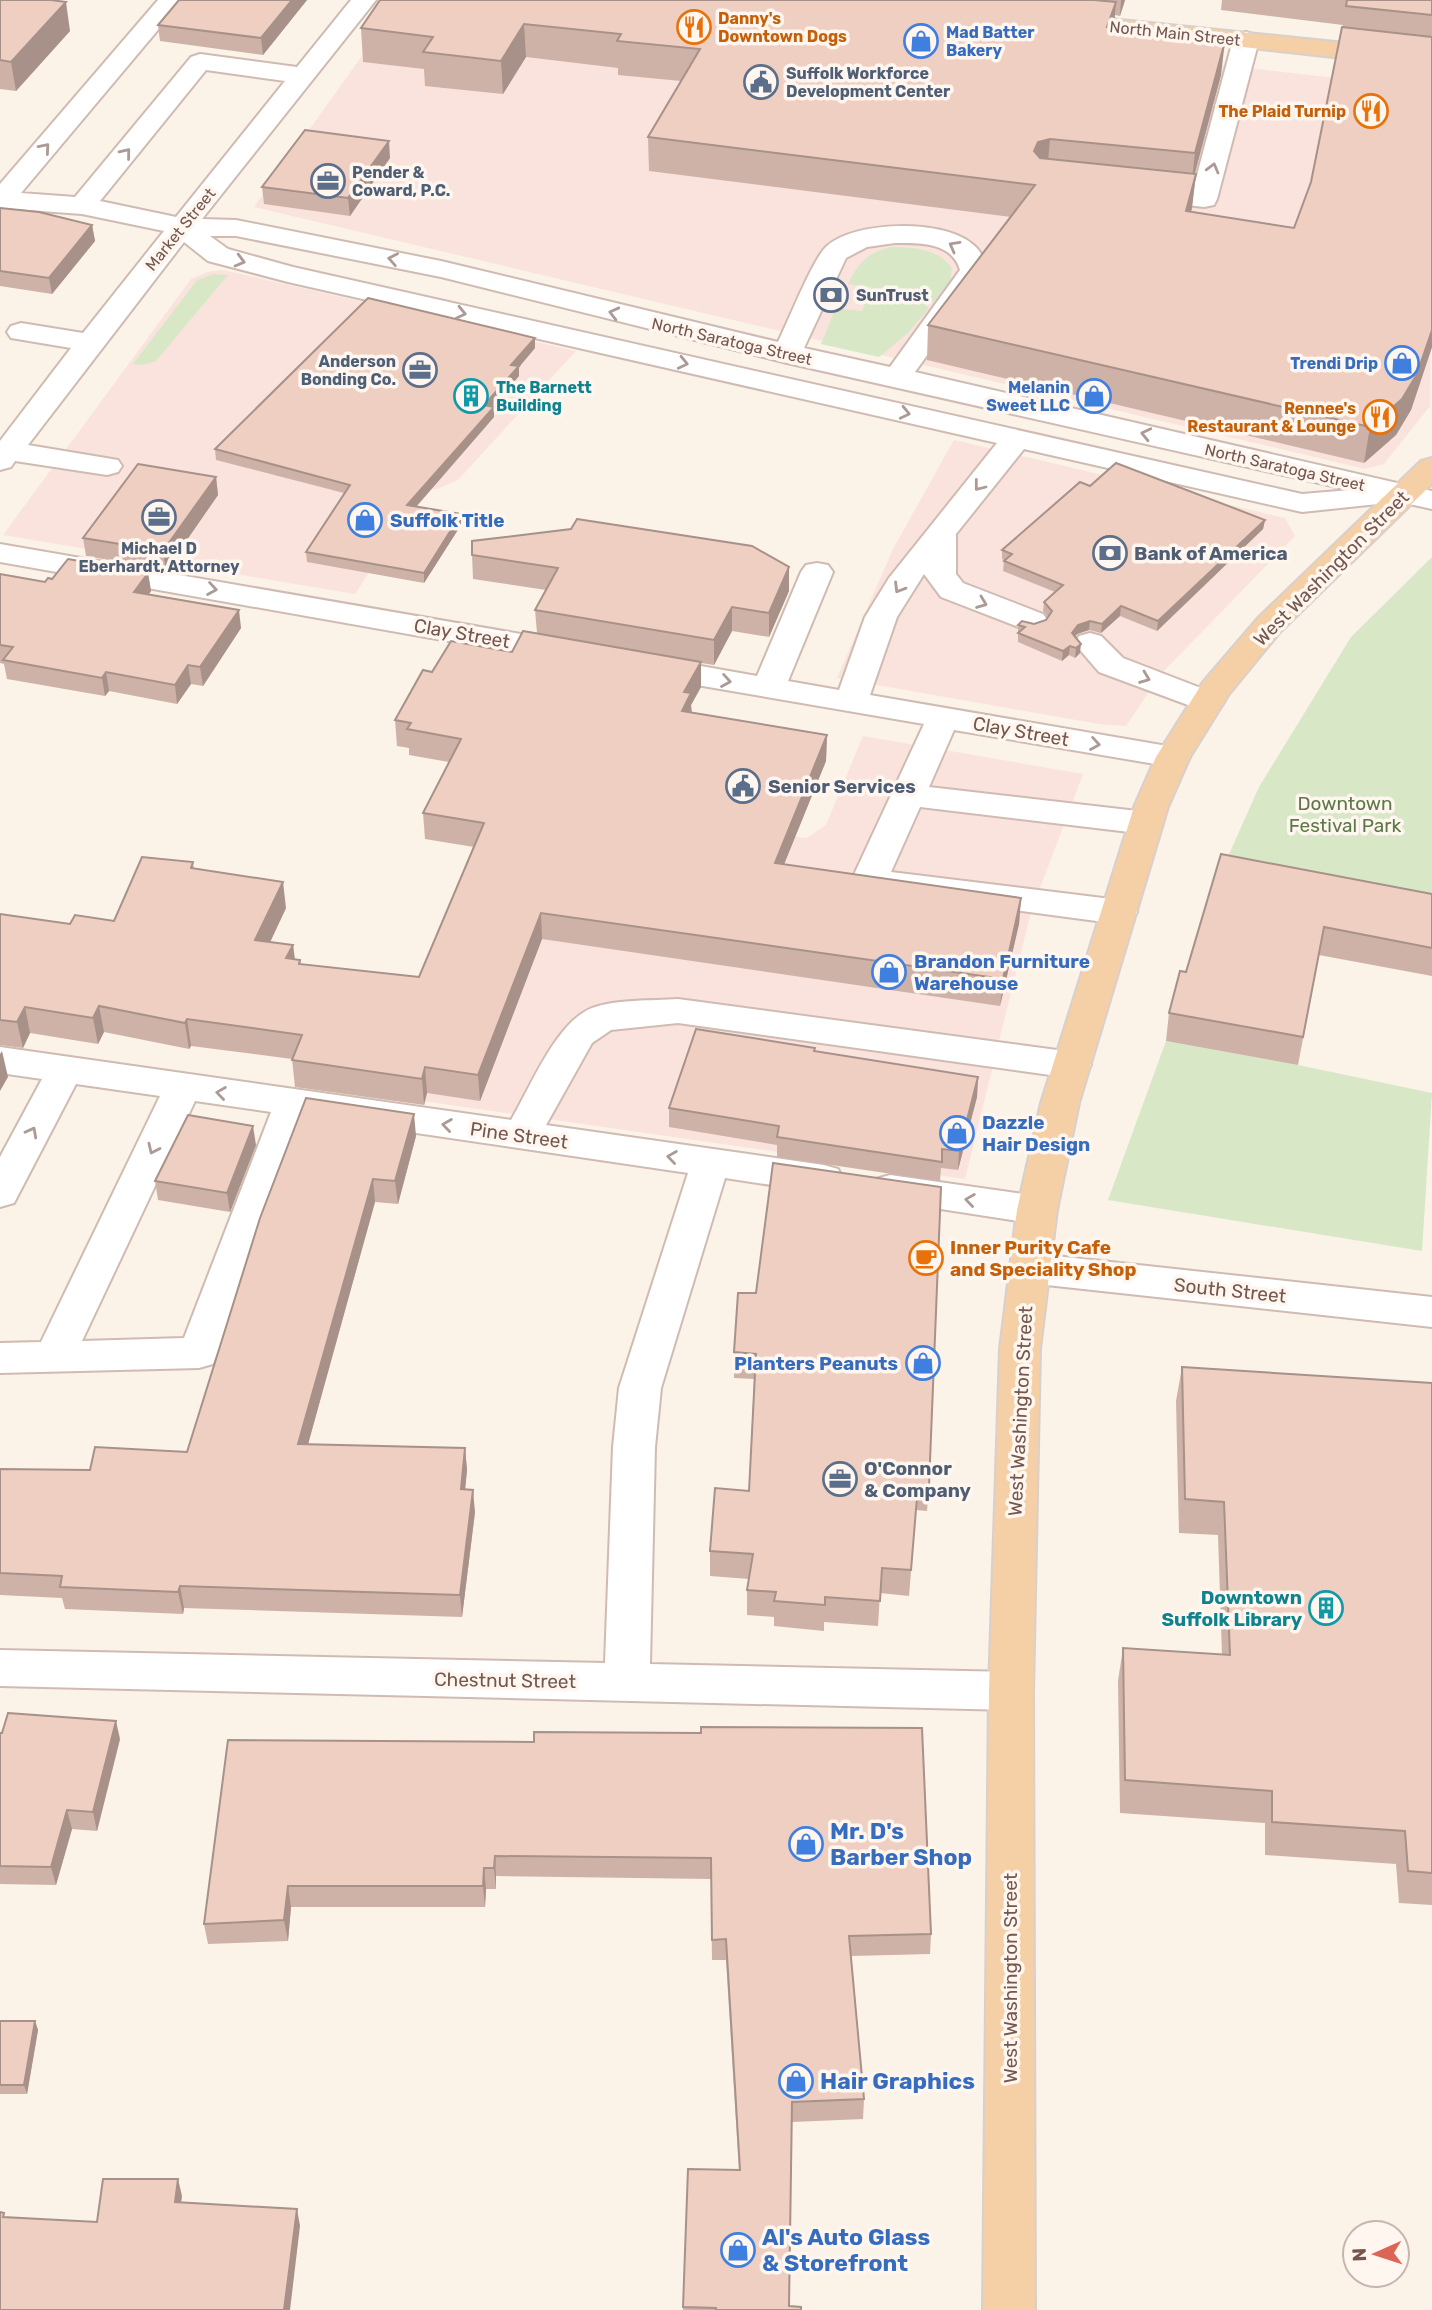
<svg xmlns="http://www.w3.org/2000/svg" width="1432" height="2310" font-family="Rubik,sans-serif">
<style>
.commercial{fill:#fae3dd}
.green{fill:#d8e8c7}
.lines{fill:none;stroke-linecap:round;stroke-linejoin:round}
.minor-casing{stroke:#cfbbb2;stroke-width:4}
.major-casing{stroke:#d8d0cd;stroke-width:4}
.minor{fill:#fff;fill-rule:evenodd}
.major{fill:#f5cfa5;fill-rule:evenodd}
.wall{fill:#ceb2a7}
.shaded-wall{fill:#a79188}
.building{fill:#efcfc2;stroke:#a79188;stroke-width:2}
.oneway{stroke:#ac9a95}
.labels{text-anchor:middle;stroke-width:7;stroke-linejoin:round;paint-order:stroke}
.far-food-label{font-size:16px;font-weight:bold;fill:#c56008;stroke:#fef6ef;text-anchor:end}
.far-shop-label{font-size:16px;font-weight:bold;fill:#366cbe;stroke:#fef6ef;text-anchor:end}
.far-street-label{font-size:16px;fill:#74574e;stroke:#fef6ef}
.far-service-label{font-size:16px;font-weight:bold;fill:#4e5e75;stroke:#fef6ef;text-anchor:start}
.far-culture-label{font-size:16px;font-weight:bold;fill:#0d838f;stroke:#fef6ef;text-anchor:start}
.shop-label{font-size:19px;font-weight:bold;fill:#366cbe;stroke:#fef6ef;text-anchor:start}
.service-label{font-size:19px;font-weight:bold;fill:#4e5e75;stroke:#fef6ef;text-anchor:start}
.street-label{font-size:19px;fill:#74574e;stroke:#fef6ef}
.park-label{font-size:19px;fill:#5b7846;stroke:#fef6ef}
.food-label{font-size:19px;font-weight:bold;fill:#c56008;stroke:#fef6ef;text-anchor:start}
.culture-label{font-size:19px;font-weight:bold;fill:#0d838f;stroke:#fef6ef;text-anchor:end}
.near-shop-label{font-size:23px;font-weight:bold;fill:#366cbe;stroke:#fef6ef;text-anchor:start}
</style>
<rect width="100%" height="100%" fill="#fbf2e8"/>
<g class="commercial">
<path d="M402 0H654L1432 89 1430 406 1384 464 1365 469 254 207Z"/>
<path d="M223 270 576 351 458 480 437 489 422 490 355 594 3 535 191 279 208 272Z"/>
<path d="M954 440 1285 518 1295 536 1161 674 1126 726 1099 724 837 678 893 549Z"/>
<path d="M863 736 1083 774 1031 912 965 1179 374 1094 446 920 724 828 807 838 826 825Z"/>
</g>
<g class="green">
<path d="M891 247C914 247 938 249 952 268L950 281 933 303 928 302 925 306 929 308 909 332 879 357 821 344 836 308 862 311 871 287 848 284C859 262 867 253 891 247Z"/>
<path d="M213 274 228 275 156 361 143 365 133 364 197 280Z"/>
<path d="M1432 557V919L1218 879 1259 787 1351 637Z"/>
<path d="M1166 1041 1298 1065 1432 1093 1422 1251 1108 1200Z"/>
</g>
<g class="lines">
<g class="minor-casing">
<g id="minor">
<path d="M158 0H183L21 193 75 197 191 57 200 54 297 67 351 0H376L202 219 236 220 441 261 778 342C788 322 813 258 827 246 855 221 941 219 971 243 980 249 985 260 988 270L915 372 1432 491V509L1382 498 1378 504 1302 512 1024 449 956 534V574L963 583 1043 614 1048 621 1043 628 1032 631 1021 628 941 597 924 574 897 617 870 695 1173 747 1185 750 1190 757 1185 764 1173 767 954 730 929 787 1146 812 1158 815 1163 823 1158 831 1146 834 920 807 891 872 1119 900 1132 904 1137 912 1132 920 1119 924 857 889 851 881 924 724 650 677 638 674 634 667 638 660 650 657 757 676 801 572 806 565 817 563 828 565 833 572 788 681 839 690 865 617 889 578 997 443 288 282 208 261 184 242 28 445 118 460 122 466 118 472 107 475 15 461 11 467 0 470V441L71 348 11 338 7 332 11 326 21 323 83 333 164 231 82 214 0 208V184ZM206 70 285 81 176 217 100 201ZM210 236H236L441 277 787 363 1350 490 1302 494 293 267 228 249ZM895 243C920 243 952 242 960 270L890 367 804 348 846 258 867 247Z"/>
<path d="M1246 32 1255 35 1259 40 1217 199 1214 205 1204 207 1134 199 1130 193 1134 187 1143 185 1193 190 1233 40 1237 35Z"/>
<path d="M0 544 567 642 578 645 583 652 578 659 567 662 0 562Z"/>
<path d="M1090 633 1101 636 1123 658 1219 695 1224 702 1219 709 1207 712 1099 672 1074 643 1079 636Z"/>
<path d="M678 999 1072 1052 1085 1056 1091 1065 1085 1074 1072 1078 678 1023 611 1030 592 1043 546 1125 824 1165 838 1169 843 1179 838 1189 824 1193 725 1178 661 1388 655 1447 650 1664 1011 1672 1027 1678 1033 1691 1027 1704 1011 1710 0 1686V1650L605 1663 613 1447 619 1388 688 1173 307 1117 213 1364 199 1368 0 1373V1343L41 1342 160 1096 76 1084 14 1203 0 1207V1157L42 1079 0 1073V1047L511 1120C530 1088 556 1022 592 1008 618 999 651 1001 678 999ZM195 1101 271 1112 184 1338 82 1341Z"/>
<path d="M890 1175 1037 1196 1051 1200 1057 1210 1051 1220 1037 1224 876 1199 871 1189 876 1179Z"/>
<path d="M1028 1253 1432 1297V1327L1028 1283 1014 1278 1008 1268 1014 1258Z"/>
</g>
</g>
<g class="major-casing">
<g id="major">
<path d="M1062 14 1432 52V68L1053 26 1050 21 1053 16Z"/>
<path d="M1432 458V484L1280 632 1229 694 1190 757 1168 807 1079 1103 1057 1210 1040 1349 1033 1691 1035 2310H983L989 1691 1000 1349 1017 1210 1041 1103 1134 807 1156 757 1203 682 1258 618 1421 461Z"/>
</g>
</g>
<use href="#minor" class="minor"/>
<use href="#major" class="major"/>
</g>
<g class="wall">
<path d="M0 0 70 31 16 91 0 89Z"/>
<path d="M307 0 263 55 160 41 158 25Z"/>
<path d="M380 0H1125L1120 16 1115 15 1114 28 1221 75 1195 174H1196L1191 212 1294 228 1311 182 1343 25 1221 10 1222 0H1432V347L1411 410 1396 435 1364 463 927 360 928 325 1011 217 649 171 648 137 681 81 618 75V68L526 57 503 94 425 86 424 69 363 62 361 28Z"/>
<path d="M390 158 350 216 264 204 262 187Z"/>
<path d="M0 208 92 225 95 241 52 294 0 286Z"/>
<path d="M535 348 519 367V376L492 407H494V417L416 507 461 514V525L424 583 307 562 306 552 344 493 216 460 215 449Z"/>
<path d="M216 477 218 495 166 570 86 556 83 538Z"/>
<path d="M1090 486 1265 520 1263 529 1157 631 1120 616 1101 633 1089 630 1077 634 1075 637 1080 653 1075 658 1069 655 1062 661 1018 642V625L1034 624 1046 620 1048 617 1043 611 1044 602 1055 592 1003 571 1004 560 1002 559V550Z"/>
<path d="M472 555 789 591 769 637 732 631 714 665 701 663V687L691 705 692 713 827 735 826 761 784 864 1021 898 1019 924 1000 1006 542 939 480 1101 427 1093 424 1105 295 1087 292 1059 191 1046 189 1049 104 1032 98 1044 30 1033 23 1048 0 1045V914L70 924 114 921 193 862 194 869 286 908 270 942 293 945 295 959 300 960 301 964 419 977 474 847 425 839 423 813 449 762 409 755V748L397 746 395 720 432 672 512 652 537 633 535 610 546 590 473 579Z"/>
<path d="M148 573 151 591 149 594 241 628 203 686 191 684 177 704 109 691 105 696 7 679 4 664 0 663V574L45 582 52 579Z"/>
<path d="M1221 854 1432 894V976L1319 955 1298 1065 1166 1041 1169 1013 1186 972Z"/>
<path d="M815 1052 978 1077 977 1097 958 1170 941 1168 940 1181 777 1157V1145L669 1127V1108Z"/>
<path d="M416 1136 398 1204 375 1202 308 1444 465 1448 467 1470 465 1489 475 1512 462 1617 184 1608 183 1614 65 1609 62 1598 0 1595V1469L90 1470 187 1452 260 1218Z"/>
<path d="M256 1145 230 1212 158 1200 155 1181Z"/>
<path d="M738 1293 929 1486 927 1511 916 1510 909 1596 880 1593 878 1626 824 1622V1631L774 1626V1617L747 1615V1590L749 1579 710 1576V1551L749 1491 754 1379 734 1378V1352Z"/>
<path d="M1182 1367 1432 1383V1905L1399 1903 1396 1864 1265 1855V1823L1120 1813 1118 1681 1123 1648 1222 1655 1218 1535 1179 1533 1176 1401Z"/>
<path d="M0 1733 120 1739 97 1831 72 1829 56 1885 0 1884Z"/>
<path d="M534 1742 931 1934 930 1954 851 1956 864 2099 863 2119 792 2122 789 2306 801 2310H683L688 2169 739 2170 726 1960H712L711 1879 496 1876V1889H486L485 1907H291L288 1941 208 1944 204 1924Z"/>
<path d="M0 2021H35L38 2030 27 2094H0Z"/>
</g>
<g class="shaded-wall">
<path d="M292 0H307L263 55 261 38Z"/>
<path d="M1121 0H1125L1120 16Z"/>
<path d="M66 2 70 31 16 91 11 62Z"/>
<path d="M1116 2 1113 36 1107 27Z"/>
<path d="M524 24 526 57 503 94 501 61Z"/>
<path d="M1225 41 1221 75 1191 187 1195 153Z"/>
<path d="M1050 139 1047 173 1036 177 1032 185 1034 151 1038 142Z"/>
<path d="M389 141 390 158 350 216 348 198Z"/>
<path d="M1196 174 1192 208 1182 246 1186 211Z"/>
<path d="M92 225 95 241 52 294 49 278Z"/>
<path d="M1432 330V347L1411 410 1396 435 1364 463 1370 427Z"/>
<path d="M535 338V348L519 367V376L485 415 484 405 511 365Z"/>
<path d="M494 407V417L408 516 407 505Z"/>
<path d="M216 477 218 495 166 570 163 551Z"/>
<path d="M461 514V525L424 583V573Z"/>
<path d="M1265 520 1263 529 1157 631 1158 621Z"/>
<path d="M789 567V591L769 637V613Z"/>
<path d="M148 573 151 591 137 611 134 592Z"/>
<path d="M1121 606 1120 616 1101 633 1102 624Z"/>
<path d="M732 607V631L714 665V640Z"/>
<path d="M239 610 241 628 203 686 200 667Z"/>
<path d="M1090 621 1089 630 1077 634 1071 643 1072 633 1078 625Z"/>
<path d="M1081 644 1080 653 1075 658 1076 648Z"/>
<path d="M1070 646 1069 655 1062 661 1063 651Z"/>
<path d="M701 662V687L691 705 692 719 682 711 684 692Z"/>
<path d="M188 665 191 684 177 704 175 685Z"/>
<path d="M106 672 109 691 105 696 102 678Z"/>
<path d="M827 735 826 761 774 889 775 863Z"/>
<path d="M283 882 286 908 259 966 255 940Z"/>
<path d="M1021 898 1019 924 1000 1006 1003 979Z"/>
<path d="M541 913 542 939 480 1101 478 1075Z"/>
<path d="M293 945 296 971 286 958Z"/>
<path d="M99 1006 104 1032 98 1044 93 1018Z"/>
<path d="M25 1007 30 1033 23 1048 17 1022Z"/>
<path d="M187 1019 191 1046 189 1049 185 1023Z"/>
<path d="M2 1051 8 1077 0 1091V1054Z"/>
<path d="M425 1067 427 1093 424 1105 422 1079Z"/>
<path d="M978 1077 977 1097 958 1170 959 1151Z"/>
<path d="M414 1114 416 1136 398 1204 395 1181Z"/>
<path d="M253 1126 256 1145 230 1212 227 1193Z"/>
<path d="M373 1179 375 1202 302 1466 298 1444Z"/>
<path d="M465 1448 467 1470 463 1512 461 1489Z"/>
<path d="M473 1490 475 1512 462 1617 460 1595Z"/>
<path d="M180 1586 184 1608 183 1614 178 1592Z"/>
<path d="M116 1721 120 1739 97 1831 93 1812Z"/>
<path d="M67 1810 72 1829 56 1885 51 1867Z"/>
<path d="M495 1856 496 1876V1889L494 1868Z"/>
<path d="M484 1868 486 1889 485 1907 483 1886Z"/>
<path d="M288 1886 291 1907 288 1941 284 1920Z"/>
<path d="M35 2021 38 2030 27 2094 24 2085Z"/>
<path d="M178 2179 182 2196 179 2219 175 2202Z"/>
<path d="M297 2209 300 2226 290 2310H284Z"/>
</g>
<g class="building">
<path d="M0 0H51L66 2 11 62 0 60Z"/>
<path d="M179 0H292L261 38 158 25Z"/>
<path d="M380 0H1094L1116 2 1107 27 1225 41 1195 153 1050 139 1038 142 1034 151 1040 158 1196 174 1186 211 1294 228 1311 182 1342 27 1432 37V330L1417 374 1402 399 1370 427 928 325 1035 185 648 137 700 49 617 41 621 34 524 24 501 61 423 52 433 37 361 28Z"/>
<path d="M1347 0H1432V15L1346 6Z"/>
<path d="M305 130 389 141 348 198 262 187Z"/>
<path d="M0 208 39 212 92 225 49 278 0 271Z"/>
<path d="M368 298 535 338 511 365 519 366 484 405 494 407 407 505 461 514 424 573 306 552 350 485 215 449Z"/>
<path d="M1116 463 1265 520 1158 621 1121 606 1102 624 1090 621 1078 625 1072 633 1081 644 1076 648 1070 646 1063 651 1018 633 1025 627 1018 625 1022 621 1034 624 1046 620 1052 611 1044 602 1063 585 1004 561 1012 554 1002 550 1080 482 1090 486Z"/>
<path d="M138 464 216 477 163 551 83 538Z"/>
<path d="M577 519 752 546 789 567 769 613 732 607 714 640 535 610 558 568 472 555V541L571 529Z"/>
<path d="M68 559 148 573 134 592 239 610 200 667 188 665 175 685 106 672 102 678 3 660 13 647 0 645V574L45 582 48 578 52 579Z"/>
<path d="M523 631 701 662 684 692 691 693 682 711 827 735 775 863 1021 898 1003 979 541 913 478 1075 425 1067 422 1079 292 1060 302 1035 187 1019 185 1023 99 1006 93 1018 25 1007 17 1022 0 1020V914L70 924 75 915 114 921 142 857 193 862 191 868 283 882 255 940 293 945 286 958 300 960 299 964 419 977 484 823 423 813 461 739 407 729 411 723 395 720 423 670 432 672 451 641 512 652Z"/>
<path d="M1221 854 1432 894V948L1324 927 1303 1037 1169 1013 1180 971 1186 972Z"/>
<path d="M696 1029 815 1048 814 1051 978 1077 959 1151 942 1149V1162L777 1137 779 1126 669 1108Z"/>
<path d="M306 1098 414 1114 395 1181 373 1179 298 1444 465 1448 461 1489 473 1490 460 1595 180 1586 178 1592 60 1587 62 1576 0 1573V1469L90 1470 95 1447 187 1452 260 1218Z"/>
<path d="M188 1115 253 1126 227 1193 155 1181Z"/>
<path d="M773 1163 941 1187 929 1486 918 1485 911 1570 882 1568 880 1601 825 1597V1605L774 1601 776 1592 747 1590 753 1554 710 1551 715 1488 749 1491 756 1354 734 1352 738 1293H756Z"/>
<path d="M1182 1367 1432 1383V1873L1408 1871 1405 1831 1272 1822V1791L1125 1780 1123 1648 1230 1655 1224 1502 1185 1499Z"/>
<path d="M8 1713 116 1721 93 1812 67 1810 51 1867 0 1866V1733H2Z"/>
<path d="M701 1727 922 1728 931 1934 849 1936 864 2099 792 2102 789 2306 801 2307V2310H716V2308L683 2307 688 2169 740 2170 726 1939 712 1940 711 1858 495 1856 494 1868H484L483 1886H288L284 1920 204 1924 228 1740 534 1742V1732L701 1733Z"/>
<path d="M0 2021H35L24 2085H0Z"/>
<path d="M103 2179H178L175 2202 297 2209 284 2310H0V2212L4 2213 3 2217 97 2222Z"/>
</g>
<defs><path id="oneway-chevron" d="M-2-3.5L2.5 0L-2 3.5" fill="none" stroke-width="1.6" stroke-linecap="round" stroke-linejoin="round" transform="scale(1.75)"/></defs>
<g class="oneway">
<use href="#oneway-chevron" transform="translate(45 148) rotate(-49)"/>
<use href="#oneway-chevron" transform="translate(126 153) rotate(-51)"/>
<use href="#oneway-chevron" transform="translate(1213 168) rotate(-75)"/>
<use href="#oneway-chevron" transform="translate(954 246) rotate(-151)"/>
<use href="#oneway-chevron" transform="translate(393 259) rotate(-169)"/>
<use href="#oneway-chevron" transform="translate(240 261) rotate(15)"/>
<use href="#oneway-chevron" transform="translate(461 313) rotate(13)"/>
<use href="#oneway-chevron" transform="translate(614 313) rotate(-166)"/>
<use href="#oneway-chevron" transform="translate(683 363) rotate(13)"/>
<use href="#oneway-chevron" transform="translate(905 413) rotate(13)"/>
<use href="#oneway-chevron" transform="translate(1146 434) rotate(-167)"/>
<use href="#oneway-chevron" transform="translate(979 486) rotate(128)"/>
<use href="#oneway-chevron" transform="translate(899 588) rotate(121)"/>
<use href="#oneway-chevron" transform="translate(212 589) rotate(9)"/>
<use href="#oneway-chevron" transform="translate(982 603) rotate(21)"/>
<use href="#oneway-chevron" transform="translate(1145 678) rotate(21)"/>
<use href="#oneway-chevron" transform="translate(726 681) rotate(10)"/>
<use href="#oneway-chevron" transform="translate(1095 744) rotate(10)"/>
<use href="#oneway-chevron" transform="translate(221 1093) rotate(-172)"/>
<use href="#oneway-chevron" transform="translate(447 1125) rotate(-172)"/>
<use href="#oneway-chevron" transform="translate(32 1132) rotate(-62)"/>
<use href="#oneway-chevron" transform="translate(153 1149) rotate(115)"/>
<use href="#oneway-chevron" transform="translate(672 1157) rotate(-172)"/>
<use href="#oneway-chevron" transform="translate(970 1200) rotate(-172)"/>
</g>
<defs>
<g id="restaurant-ring" transform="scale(1.75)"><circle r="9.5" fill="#fef6ef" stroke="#e8710a" stroke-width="1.5"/><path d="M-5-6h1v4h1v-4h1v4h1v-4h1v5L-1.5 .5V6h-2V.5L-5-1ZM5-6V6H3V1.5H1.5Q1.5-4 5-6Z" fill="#e8710a"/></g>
<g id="shop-ring" transform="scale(1.75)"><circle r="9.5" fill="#fef6ef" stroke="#3f7fe0" stroke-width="1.5"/><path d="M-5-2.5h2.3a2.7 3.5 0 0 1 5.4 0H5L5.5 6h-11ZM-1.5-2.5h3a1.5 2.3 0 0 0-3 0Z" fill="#3f7fe0"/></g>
<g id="civic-ring" transform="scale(1.75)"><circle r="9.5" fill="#fef6ef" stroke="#5c6f8a" stroke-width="1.5"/><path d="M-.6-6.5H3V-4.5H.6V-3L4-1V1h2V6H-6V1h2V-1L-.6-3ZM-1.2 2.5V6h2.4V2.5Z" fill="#5c6f8a"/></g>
<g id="office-ring" transform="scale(1.75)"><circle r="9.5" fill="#fef6ef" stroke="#5c6f8a" stroke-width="1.5"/><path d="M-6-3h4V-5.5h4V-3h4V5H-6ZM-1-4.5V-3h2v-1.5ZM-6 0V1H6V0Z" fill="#5c6f8a"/></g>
<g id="bank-ring" transform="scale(1.75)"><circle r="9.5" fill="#fef6ef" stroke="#5c6f8a" stroke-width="1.5"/><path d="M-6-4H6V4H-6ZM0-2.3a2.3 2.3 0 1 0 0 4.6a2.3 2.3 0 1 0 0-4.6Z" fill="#5c6f8a"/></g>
<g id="building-ring" transform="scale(1.75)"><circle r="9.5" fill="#fef6ef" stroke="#0f9aa8" stroke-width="1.5"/><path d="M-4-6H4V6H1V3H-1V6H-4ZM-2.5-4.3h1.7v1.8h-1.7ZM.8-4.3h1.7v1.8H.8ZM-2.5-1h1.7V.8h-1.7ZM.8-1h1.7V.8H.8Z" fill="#0f9aa8"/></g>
<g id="cafe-ring" transform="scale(1.75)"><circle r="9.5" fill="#fef6ef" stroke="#e8710a" stroke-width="1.5"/><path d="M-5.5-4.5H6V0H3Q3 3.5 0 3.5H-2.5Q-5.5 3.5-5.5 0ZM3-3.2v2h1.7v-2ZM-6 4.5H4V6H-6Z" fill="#e8710a"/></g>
</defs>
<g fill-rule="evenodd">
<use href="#restaurant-ring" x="694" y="27"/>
<use href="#shop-ring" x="921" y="41"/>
<use href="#civic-ring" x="761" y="82"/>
<use href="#restaurant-ring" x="1371" y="111"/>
<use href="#office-ring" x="328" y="181"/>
<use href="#bank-ring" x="831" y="295"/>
<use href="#shop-ring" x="1402" y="363"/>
<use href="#office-ring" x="420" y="370"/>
<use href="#building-ring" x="471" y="396"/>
<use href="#shop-ring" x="1094" y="396"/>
<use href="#restaurant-ring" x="1380" y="417"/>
<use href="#office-ring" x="159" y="517"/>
<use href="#shop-ring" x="365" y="520"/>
<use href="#bank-ring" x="1110" y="553"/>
<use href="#civic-ring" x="743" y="786"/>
<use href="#shop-ring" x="889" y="972"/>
<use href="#shop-ring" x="957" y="1133"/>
<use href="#cafe-ring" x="926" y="1258"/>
<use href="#shop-ring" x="923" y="1363"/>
<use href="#office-ring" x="840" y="1479"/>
<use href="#building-ring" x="1326" y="1608"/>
<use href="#shop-ring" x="806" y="1844"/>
<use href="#shop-ring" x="796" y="2081"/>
<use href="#shop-ring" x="738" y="2250"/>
</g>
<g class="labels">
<g class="far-food-label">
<text x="718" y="24" text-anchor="start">Danny's<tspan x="718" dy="18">Downtown Dogs</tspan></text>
<text x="1346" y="117">The Plaid Turnip</text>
<text x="1356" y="414">Rennee's<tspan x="1356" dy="18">Restaurant &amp; Lounge</tspan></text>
</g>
<g class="far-shop-label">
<text x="946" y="38" text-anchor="start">Mad Batter<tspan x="946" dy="18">Bakery</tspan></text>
<text x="1378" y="369">Trendi Drip</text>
<text x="1070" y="393">Melanin<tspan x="1070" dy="18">Sweet LLC</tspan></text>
</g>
<g class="far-street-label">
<text transform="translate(1175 33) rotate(6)" y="6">North Main Street</text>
<text transform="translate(180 229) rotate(-51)" y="6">Market Street</text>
<text transform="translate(732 341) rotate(13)" y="6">North Saratoga Street</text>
<text transform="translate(1285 467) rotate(13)" y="6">North Saratoga Street</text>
</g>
<g class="far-service-label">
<text x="786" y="79">Suffolk Workforce<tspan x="786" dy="18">Development Center</tspan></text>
<text x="352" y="178">Pender &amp;<tspan x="352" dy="18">Coward, P.C.</tspan></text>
<text x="856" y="301">SunTrust</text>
<text x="396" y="367" text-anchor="end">Anderson<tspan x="396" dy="18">Bonding Co.</tspan></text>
<text x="159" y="554" text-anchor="middle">Michael D<tspan x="159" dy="18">Eberhardt, Attorney</tspan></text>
</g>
<g class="far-culture-label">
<text x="496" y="393">The Barnett<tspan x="496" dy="18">Building</tspan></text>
</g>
<g class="shop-label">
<text x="390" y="527">Suffolk Title</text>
<text x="914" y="968">Brandon Furniture<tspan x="914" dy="22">Warehouse</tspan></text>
<text x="982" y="1129">Dazzle<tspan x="982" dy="22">Hair Design</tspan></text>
<text x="898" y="1370" text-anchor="end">Planters Peanuts</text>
</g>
<g class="service-label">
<text x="1134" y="560">Bank of America</text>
<text x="768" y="793">Senior Services</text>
<text x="864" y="1475">O'Connor<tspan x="864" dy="22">&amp; Company</tspan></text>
</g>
<g class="street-label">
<text transform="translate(1331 568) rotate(-45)" y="7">West Washington Street</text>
<text transform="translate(462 633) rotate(10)" y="7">Clay Street</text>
<text transform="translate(1021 731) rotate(10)" y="7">Clay Street</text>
<text transform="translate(519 1135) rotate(8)" y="7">Pine Street</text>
<text transform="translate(1230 1290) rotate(6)" y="7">South Street</text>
<text transform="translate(1020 1411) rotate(-87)" y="7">West Washington Street</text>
<text transform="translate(505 1680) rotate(1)" y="7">Chestnut Street</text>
<text transform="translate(1010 1978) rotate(-90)" y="7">West Washington Street</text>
</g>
<g class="park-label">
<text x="1345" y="810">Downtown<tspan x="1345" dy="22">Festival Park</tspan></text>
</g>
<g class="food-label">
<text x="950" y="1254">Inner Purity Cafe<tspan x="950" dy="22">and Speciality Shop</tspan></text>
</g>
<g class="culture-label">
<text x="1302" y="1604">Downtown<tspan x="1302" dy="22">Suffolk Library</tspan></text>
</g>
<g class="near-shop-label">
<text x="830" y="1839">Mr. D's<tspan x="830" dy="26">Barber Shop</tspan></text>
<text x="820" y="2089">Hair Graphics</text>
<text x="762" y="2245">Al's Auto Glass<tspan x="762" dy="26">&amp; Storefront</tspan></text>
</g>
</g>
<g transform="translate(1376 2254) rotate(267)"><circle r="33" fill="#fef6ef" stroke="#c7b6af" stroke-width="2"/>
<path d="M0-5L12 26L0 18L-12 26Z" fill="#dc6656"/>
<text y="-10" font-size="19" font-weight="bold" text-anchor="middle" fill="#74574e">N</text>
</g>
</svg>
